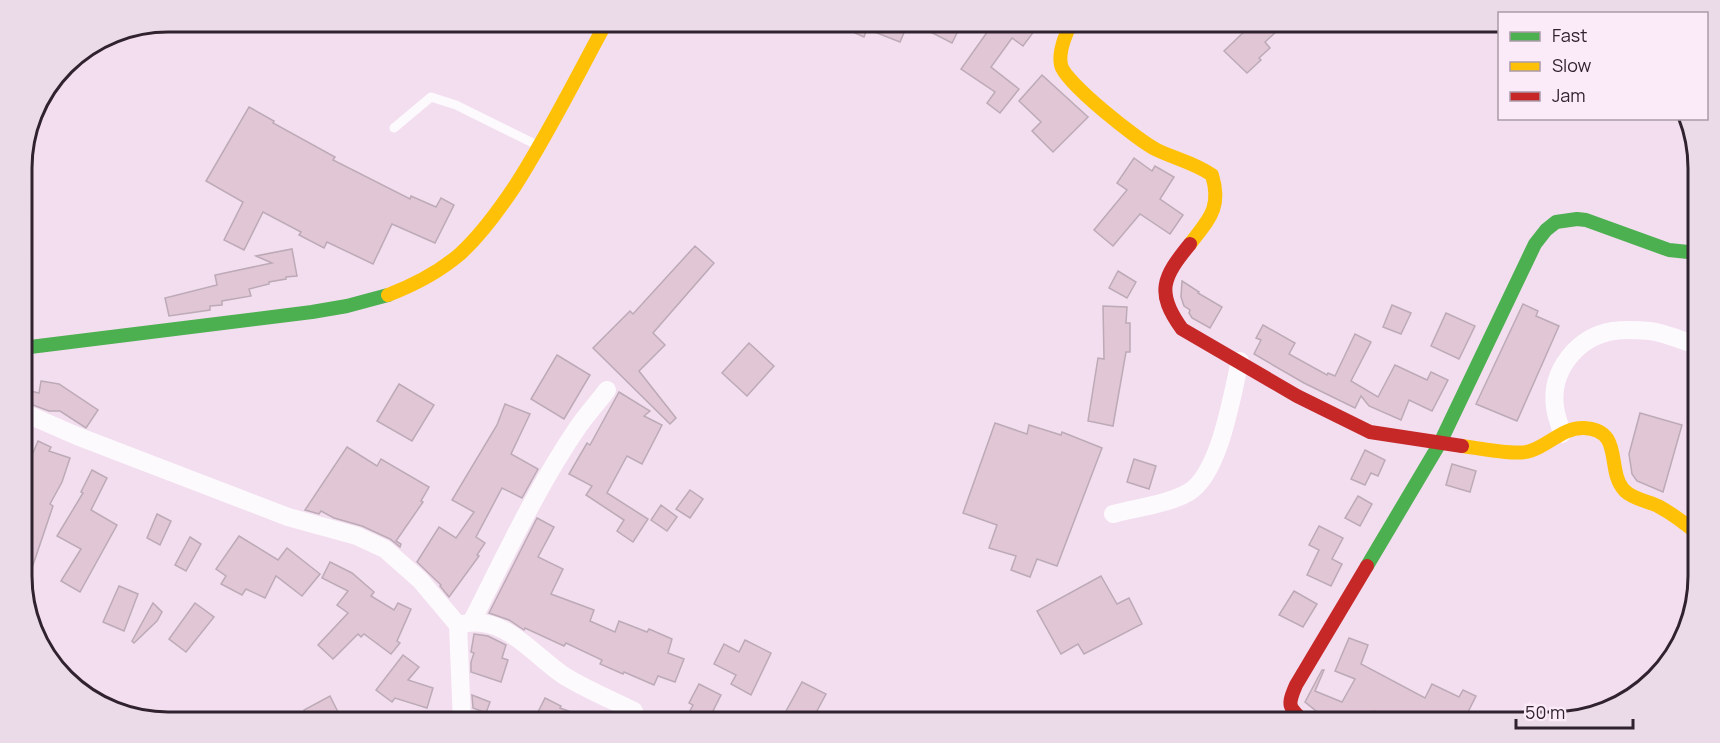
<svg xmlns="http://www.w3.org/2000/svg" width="1720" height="743" font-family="Manrope,sans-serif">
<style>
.building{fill:#e1c6d6;stroke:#bcaab6;stroke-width:1.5}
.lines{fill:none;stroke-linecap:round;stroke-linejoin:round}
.lane{stroke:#fdfafd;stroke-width:9}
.street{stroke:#fdfafd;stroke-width:18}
.fast{stroke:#4caf50;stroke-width:14}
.slow{stroke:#ffc107;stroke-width:14}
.jam{stroke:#c62828;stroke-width:14}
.rim{fill:none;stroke:#30222e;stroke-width:3}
</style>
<rect width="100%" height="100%" fill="#f3def0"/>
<g class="building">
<path d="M828 21H909L900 42 867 29 864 37Z"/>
<path d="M909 21H963L952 43Z"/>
<path d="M995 21H1031L1038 26 1023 46 1012 38 991 67 1019 89 1000 113 987 103 995 92 961 69Z"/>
<path d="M1240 21H1267L1277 31 1265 42 1270 48 1259 58 1261 60 1247 73 1224 51 1247 29Z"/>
<path d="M1042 75 1088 117 1053 152 1032 131 1041 122 1019 101Z"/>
<path d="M249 107 274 121 273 123 335 157 333 160 410 199 411 196 436 207 441 198 454 205 435 243 392 224 373 264 327 242 324 248 299 235 301 232 263 212 244 250 224 240 243 202 206 181Z"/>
<path d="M1134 158 1152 171 1155 166 1174 177 1160 199 1183 215 1170 234 1140 214 1113 246 1094 230 1127 190 1117 183Z"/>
<path d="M695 246 714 263 653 333 665 345 639 371 676 418 670 424 593 348 630 311 633 314Z"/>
<path d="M292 249 297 276 286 277V279L269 282V284L249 289 251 296 222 301V305L210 306V310L169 316 165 298 217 285 215 275 272 263 256 256Z"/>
<path d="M1118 271 1136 282 1127 298 1109 288Z"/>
<path d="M1182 281 1199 292 1198 293 1222 307 1210 328 1192 318 1189 313 1190 310 1184 306 1181 297Z"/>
<path d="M1523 304 1538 311 1536 316 1559 326 1517 421 1476 404Z"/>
<path d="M1392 305 1411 313 1401 334 1383 327Z"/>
<path d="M1103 306 1127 307 1126 323H1130V352H1126L1113 426 1088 421 1098 358 1104 359Z"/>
<path d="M1446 313 1475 326 1459 359 1431 346Z"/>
<path d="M1263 325 1295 343 1289 354 1327 375 1328 373 1335 376 1355 334 1371 342 1351 381 1378 397 1395 365 1427 380 1431 372 1448 380 1432 411 1409 400 1401 420 1369 406 1361 396 1355 408 1304 383 1254 354 1261 340 1256 338Z"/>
<path d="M749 343 774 366 747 396 722 373Z"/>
<path d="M557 355 590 375 564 419 531 399Z"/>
<path d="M41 381 59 384 98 410 86 428 60 411H49L22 401V389L39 393Z"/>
<path d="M399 384 434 405 412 441 377 421Z"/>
<path d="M619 392 650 411 644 416 662 425 642 464 627 456 607 493 648 519 633 542 617 531 624 520 586 495 592 486 569 474 587 443 590 445Z"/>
<path d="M505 404 530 414 511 454 538 469 522 498 502 488 476 537 485 543 477 555 479 556 449 597 440 586 441 585 417 562 439 527 456 538 474 512 452 500 497 425Z"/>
<path d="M1640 413 1682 425 1663 492 1637 481 1632 474 1629 454Z"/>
<path d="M995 423 1027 434 1029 425 1061 435 1062 432 1102 448 1057 566 1037 559 1030 577 1011 570 1016 556 989 548 997 525 963 513Z"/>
<path d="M38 441 51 447 49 451 70 458 62 482 50 504 53 506 32 568 22 565V472L30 460Z"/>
<path d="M347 447 377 466 381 459 429 487 421 501 423 502 396 541 401 544 400 547 390 539 362 526 334 518 321 511 319 514 305 510Z"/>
<path d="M1365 450 1385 460 1378 476 1371 473 1365 485 1351 479Z"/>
<path d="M1134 459 1156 466 1149 489 1127 482Z"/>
<path d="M1452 464 1476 471 1470 492 1446 485Z"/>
<path d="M92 470 107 478 91 510 117 525 80 592 61 581 81 549 57 536 83 493 81 492Z"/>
<path d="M690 490 703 499 690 518 676 509Z"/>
<path d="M1358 496 1372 504 1360 526 1345 518Z"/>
<path d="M661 505 677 517 667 531 651 520Z"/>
<path d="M157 514 171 521 160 545 147 538Z"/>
<path d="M537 518 554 527 538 557 563 569 551 594 594 610 590 621 615 632 619 621 647 632 649 629 672 639 668 653 684 659 675 682 658 676 654 685 624 672 623 674 600 664 602 660 566 643 564 646 525 628 524 630 509 620 489 613Z"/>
<path d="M1319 526 1343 538 1332 559 1342 564 1331 586 1307 575 1319 550 1309 545Z"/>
<path d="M239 536 278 560 287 548 320 574 302 596 276 576 265 598 246 589 242 595 221 584 226 576 216 569Z"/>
<path d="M190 537 201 544 186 571 175 565Z"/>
<path d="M330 562 352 573 374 592 371 596 394 610 398 603 411 609 397 641 400 643 391 654 364 634 361 637 358 634 333 659 318 645 348 613 337 605 348 591 322 578Z"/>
<path d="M1101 576 1117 604 1129 598 1142 624 1084 654 1078 644 1061 654 1037 611Z"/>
<path d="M119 586 138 594 124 631 103 622Z"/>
<path d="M1294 591 1317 604 1303 627 1279 615Z"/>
<path d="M153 603 162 612 157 621 134 643 132 641Z"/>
<path d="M195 603 214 617 186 652 169 639Z"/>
<path d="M474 634 488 636 506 645 502 658 508 660 501 682 471 672V662L474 653 471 652Z"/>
<path d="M1349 638 1368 645 1361 664 1425 698 1432 684 1459 697 1463 690 1476 696 1463 722H1393L1374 711 1367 722H1320L1316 711 1305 702 1322 670H1324L1315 691 1342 702 1355 679 1335 671Z"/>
<path d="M745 640 771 653 751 695 731 684 736 675 714 664 724 644 739 652Z"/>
<path d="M403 655 419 667 408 680 433 688 427 708 395 698 392 702 376 690Z"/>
<path d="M802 682 826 694 811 722H780Z"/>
<path d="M699 684 721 695 713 711 737 722H684L693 705 689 703Z"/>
<path d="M472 695 490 702 486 713 473 708Z"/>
<path d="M330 696 343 722H310L304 710Z"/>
<path d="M545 698 561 706 560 708 594 720V722H533Z"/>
</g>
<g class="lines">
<path class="lane" d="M394 128 431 97 456 105 537 145"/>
<g class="street">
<path d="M22 412 77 436 288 517 357 536 385 549 420 580 458 625 462 722"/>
<path d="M1562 434C1560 425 1556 416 1555 407 1550 371 1577 337 1613 331 1625 329 1638 330 1650 331 1666 333 1683 341 1698 346"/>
<path d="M1113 514C1135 508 1169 504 1189 492 1220 473 1232 395 1240 361"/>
<path d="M472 621C505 556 537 487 578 427 587 414 598 402 607 390"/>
<path d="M463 624C504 614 533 655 563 675 585 689 610 699 634 711"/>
</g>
<g class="fast">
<path d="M22 348 312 312 347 306 388 295"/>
<path d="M1367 566 1440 443 1535 244 1546 230 1556 222 1577 219 1586 220 1669 250 1698 253"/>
</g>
<g class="slow">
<path d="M1072 21C1066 34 1058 51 1061 65 1064 82 1140 142 1157 150 1176 159 1195 163 1212 175 1222 208 1209 219 1190 244"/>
<path d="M388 295C414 285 439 272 460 254 482 234 499 210 515 186 549 133 577 76 607 21"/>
<path d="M1462 446C1478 448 1517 456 1530 451 1548 446 1563 427 1584 428 1625 430 1605 471 1625 491 1633 499 1647 501 1658 506 1673 514 1686 524 1699 535"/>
</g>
<g class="jam">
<path d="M1190 244C1163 277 1155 292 1182 329L1297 396 1370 432 1462 446"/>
<path d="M1305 722C1288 707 1287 706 1296 685L1367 566"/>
</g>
</g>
<path d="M0 0H1720V743H0ZM168 32H1552A136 136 0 0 1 1688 168V576A136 136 0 0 1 1552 712H168A136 136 0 0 1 32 576V168A136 136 0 0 1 168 32Z" fill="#ebdbe8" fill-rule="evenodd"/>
<path class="rim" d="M168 32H1552A136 136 0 0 1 1688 168V576A136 136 0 0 1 1552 712H168A136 136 0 0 1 32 576V168A136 136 0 0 1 168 32Z"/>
<rect x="1498" y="12" width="210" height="108" fill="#fbebf8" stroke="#aa9ba7" stroke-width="1.5"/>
<rect x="1510" y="32" width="30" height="9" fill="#4caf50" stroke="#aa9ba7" stroke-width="1.5"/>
<text x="1552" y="42" font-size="18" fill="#30222e">Fast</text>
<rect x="1510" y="62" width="30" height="9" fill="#ffc107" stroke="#aa9ba7" stroke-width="1.5"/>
<text x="1552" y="72" font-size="18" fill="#30222e">Slow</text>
<rect x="1510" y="92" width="30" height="9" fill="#c62828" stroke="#aa9ba7" stroke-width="1.5"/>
<text x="1552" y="102" font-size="18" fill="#30222e">Jam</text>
<path d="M1516 719v9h117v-9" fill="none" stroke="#30222e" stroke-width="3"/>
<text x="1525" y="719" font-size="18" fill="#30222e" stroke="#fbebf8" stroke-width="4.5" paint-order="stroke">50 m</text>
</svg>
